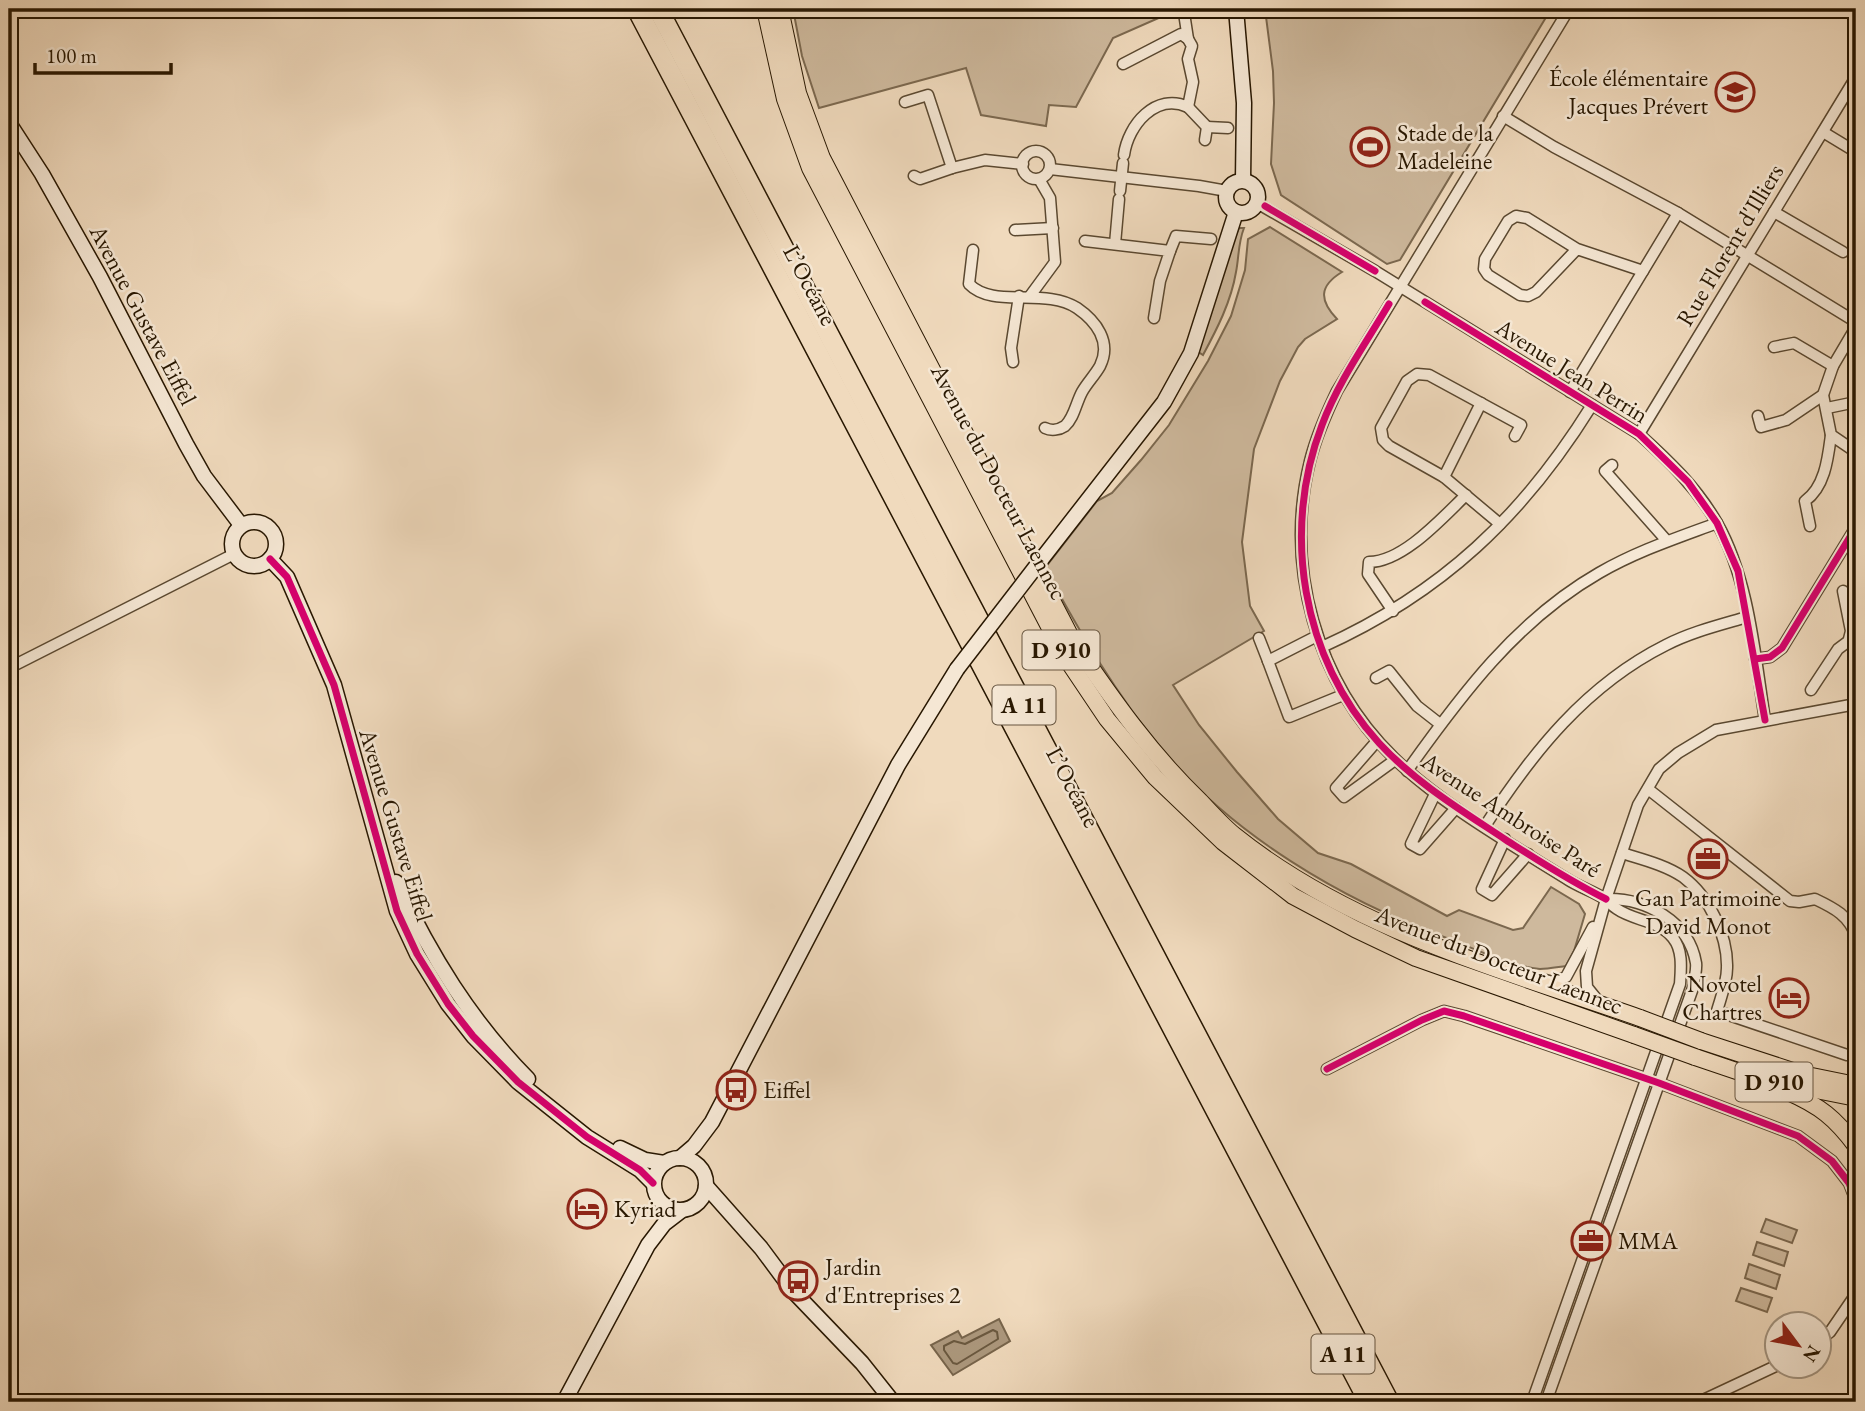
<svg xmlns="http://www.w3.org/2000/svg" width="1865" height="1411" font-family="'EB Garamond',serif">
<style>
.green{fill:#ceb99d;stroke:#7b684f;stroke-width:2}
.water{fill:#ac987d;stroke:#77644b;stroke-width:2}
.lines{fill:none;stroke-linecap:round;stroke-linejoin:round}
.shore{stroke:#6a583f;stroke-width:2}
.street-casing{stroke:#5a4830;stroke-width:13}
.secondary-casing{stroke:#281701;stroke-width:17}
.primary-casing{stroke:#281701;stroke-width:18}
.highway-casing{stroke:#281701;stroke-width:22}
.street{stroke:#f5e7d4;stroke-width:10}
.secondary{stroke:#f5e7d4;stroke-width:14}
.primary{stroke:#f0dabd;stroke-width:16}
.highway{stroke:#f0dabd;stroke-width:19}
.secondary-bridge-casing{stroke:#281701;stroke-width:17;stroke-linecap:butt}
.primary-bridge-casing{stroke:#281701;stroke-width:18;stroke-linecap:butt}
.secondary-bridge{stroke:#f5e7d4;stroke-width:14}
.primary-bridge{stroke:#f0dabd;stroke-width:16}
.cycleway-casing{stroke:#f5e7d4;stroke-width:11}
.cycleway{stroke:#d6006c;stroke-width:7}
.labels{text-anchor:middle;stroke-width:5;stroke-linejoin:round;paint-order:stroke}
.shield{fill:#f5e7d4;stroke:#665540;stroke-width:2}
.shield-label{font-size:23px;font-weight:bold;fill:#281701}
.poi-label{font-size:24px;fill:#281701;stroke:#f5e7d4;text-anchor:start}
.street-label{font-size:24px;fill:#281701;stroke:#f5e7d4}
</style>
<rect width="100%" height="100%" fill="#f0dabd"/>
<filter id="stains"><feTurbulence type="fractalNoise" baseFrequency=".00286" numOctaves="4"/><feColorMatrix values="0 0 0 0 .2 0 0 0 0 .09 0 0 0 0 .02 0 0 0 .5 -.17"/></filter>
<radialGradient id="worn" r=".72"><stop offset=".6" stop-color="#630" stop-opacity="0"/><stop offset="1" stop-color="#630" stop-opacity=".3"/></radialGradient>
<g class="green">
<path d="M793 9H1179L1113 38 1076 107 1049 105 1046 126 981 115 966 68 819 108 802 56Z"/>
<path d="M1265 9H1551L1400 260 1387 264 1281 195 1271 164 1274 103 1273 71Z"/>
<path d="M1270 227 1342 272C1319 286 1319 300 1337 319L1305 339 1298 347 1280 381 1254 449 1242 542 1250 606 1264 631 1173 685 1199 725 1237 772 1278 819 1318 853 1351 864 1447 916 1459 910 1513 930 1523 928 1551 887 1579 904 1585 914 1574 951 1566 966C1558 967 1548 969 1540 969 1508 966 1474 948 1444 937 1342 900 1233 835 1163 751 1116 694 1080 633 1045 568L1097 501 1112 493 1141 460 1169 425 1208 361 1231 316 1245 270 1248 239Z"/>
<path d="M1239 228H1244C1238 243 1239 257 1236 272 1231 302 1217 329 1203 355L1197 351 1233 241Z"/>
<path d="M1766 1219 1797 1230 1792 1243 1761 1232Z"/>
<path d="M1757 1242 1788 1252 1784 1266 1753 1255Z"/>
<path d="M1749 1264 1780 1275 1776 1289 1745 1278Z"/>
<path d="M1741 1288 1772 1298 1767 1312 1736 1301Z"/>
</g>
<path class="water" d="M999 1319 1010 1341 953 1375 931 1345 958 1331 962 1338Z"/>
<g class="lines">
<path class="shore" d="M993 1330 997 1332 998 1339 957 1364 953 1363 944 1350V1346L954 1341 965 1344Z"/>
<g class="street-casing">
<g id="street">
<path d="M1184 13 1188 39"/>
<path d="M1123 64 1181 34 1188 39 1192 46 1188 59 1193 82 1188 107C1156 92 1128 125 1124 155"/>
<path d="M905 102 928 95 952 168"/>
<path d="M1188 107 1207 127 1205 140"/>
<path d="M1503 116 1554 147 1678 213 1856 322"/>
<path d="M1207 127 1228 128"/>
<path d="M1823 132 1856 152"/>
<circle cx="1036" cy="165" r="14"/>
<path d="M1050 169 1199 186 1227 191"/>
<path d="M914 176 920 179 952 168 985 160 1023 164"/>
<path d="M1120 191 1123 163"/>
<path d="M1257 203 1375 271 1639 434C1669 461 1697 488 1717 523 1749 579 1755 657 1765 720"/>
<path d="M1774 212 1843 252"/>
<path d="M1015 230 1053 228"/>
<path d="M1085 241 1170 251 1160 281 1154 318"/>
<path d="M1115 244 1119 199"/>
<path d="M1577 249 1536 292 1528 296 1520 295 1488 275 1484 269 1485 259 1508 221 1516 216 1527 218 1577 249 1643 271"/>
<path d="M973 250 969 284C993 309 1045 287 1077 308 1096 321 1112 342 1100 366 1095 375 1087 383 1082 392 1076 403 1074 418 1065 426 1059 430 1051 431 1045 428"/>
<path d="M1170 251 1176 236 1211 239"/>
<path d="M1030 296 1055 262 1050 198 1039 179"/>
<path d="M1856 327 1833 366 1823 395 1831 435 1856 452"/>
<path d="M1774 347 1794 343 1833 366"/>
<path d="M1013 362 1011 348 1019 296"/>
<path d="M1570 392 1678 213"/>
<path d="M1827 408 1856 402"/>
<path d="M1758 416 1761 427 1786 420 1823 395"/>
<path d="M1639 434 1856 77"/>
<path d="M1612 465 1605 471 1667 541"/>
<path d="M1444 477 1481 403"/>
<path d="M1500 524 1444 477 1389 446 1383 440 1381 428 1407 381 1417 374 1429 375 1521 425 1515 436"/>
<path d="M1810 526 1805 501C1825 487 1828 458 1831 435"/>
<path d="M1843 591 1851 631 1848 643"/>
<path d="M1393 611 1368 574 1369 562C1403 562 1442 518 1466 495"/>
<path d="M1317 636 1268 661 1289 717 1343 695"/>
<path d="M1259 638 1268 661"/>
<path d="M1322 647C1442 593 1523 516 1592 405"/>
<path d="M1755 659 1770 657 1782 648 1856 527"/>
<path d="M9 668 234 554"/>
<path d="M1376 678 1389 671 1417 706 1440 724"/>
<path d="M1811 690 1838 649 1846 643 1856 645"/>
<path d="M1377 741 1336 788 1344 797 1395 760"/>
<path d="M1407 771C1461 695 1517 620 1599 573 1637 551 1677 538 1717 523"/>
<path d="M1648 789 1790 901 1799 902 1815 899C1834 908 1850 916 1856 937"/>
<path d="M1435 794 1411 844 1420 849 1456 808"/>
<path d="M1485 826C1532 753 1586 685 1666 645 1691 632 1720 625 1747 617"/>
<path d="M1505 839 1482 889 1492 895 1528 854"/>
<path d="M1622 853C1641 859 1666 865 1683 877 1709 896 1728 936 1727 968 1727 982 1721 997 1717 1011L1847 1055H1856"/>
<path d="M1542 979 1553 982 1566 977 1593 927"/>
<path d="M1599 1002 1587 987 1586 971 1606 899 1638 805 1659 769 1678 753 1716 730 1856 704"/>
<path d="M1327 1069 1422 1020 1444 1011 1464 1016 1659 1083 1798 1136 1832 1161 1849 1183 1856 1201"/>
<path d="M1820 1340 1830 1332 1856 1294"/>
<path d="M1532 1402 1680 984C1681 969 1683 950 1673 938 1659 920 1634 921 1617 909 1612 906 1609 902 1605 899 1593 891 1579 887 1567 879 1511 844 1441 804 1394 758 1316 682 1284 566 1310 461 1316 437 1326 414 1337 391L1569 9"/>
<path d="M1546 1402 1694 985C1694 978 1697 970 1696 963 1689 921 1646 898 1606 899"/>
<path d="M1699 1402 1778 1365"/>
</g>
</g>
<g class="secondary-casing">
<g id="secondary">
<path d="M1236 9 1244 103 1243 180"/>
<path d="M9 123 42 174 100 277 186 444 204 476 241 525"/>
<circle cx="1242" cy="197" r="16"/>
<circle cx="254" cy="544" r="22"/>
<path d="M270 559 287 577 334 685 397 911 417 954 448 1004 473 1036 518 1082 587 1137 640 1170 653 1183"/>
<path d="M1041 560 1164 402 1191 353 1236 212"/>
<path d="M396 882C431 956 470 1020 528 1079"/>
<path d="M620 1148 645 1160 664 1163"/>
<circle cx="680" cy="1184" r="26"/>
<path d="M680 1158 694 1146 712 1122 898 765 957 669"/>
<path d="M706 1186 761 1248 793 1291 862 1363 893 1402"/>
<path d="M564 1402 648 1245 664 1224 681 1211"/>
</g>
</g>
<g class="primary-casing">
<g id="primary">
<path d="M765 9 785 99 810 168 1064 655 1107 719 1155 777 1223 842 1293 896 1355 929 1416 958 1634 1035"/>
<path d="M780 9 798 93 822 158 1074 643C1113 700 1150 753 1200 801 1211 813 1222 825 1234 835 1351 929 1500 969 1640 1018"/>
<path d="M1701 1041 1802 1074 1856 1085"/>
<path d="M1695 1057 1757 1078 1856 1098"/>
<path d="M1788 1092C1820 1106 1835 1118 1856 1146"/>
</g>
</g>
<g class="highway-casing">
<g id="highway">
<path d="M637 9 1369 1402"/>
<path d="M658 9 1389 1402"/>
</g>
</g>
<use href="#street" class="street"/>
<use href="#secondary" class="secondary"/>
<use href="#primary" class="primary"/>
<use href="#highway" class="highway"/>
<g class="secondary-bridge-casing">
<path id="secondary-bridge" d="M957 669 1041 560"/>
</g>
<g class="primary-bridge-casing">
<g id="primary-bridge">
<path d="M1640 1018 1701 1041"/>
<path d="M1634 1035 1695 1057"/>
</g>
</g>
<use href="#secondary-bridge" class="secondary-bridge"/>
<use href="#primary-bridge" class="primary-bridge"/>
<g class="cycleway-casing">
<g id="cycleway">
<path d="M1265 206 1375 271"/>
<path d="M1425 302 1639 434 1688 482 1717 523 1738 571 1765 720"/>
<path d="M1389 304C1366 343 1338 382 1322 425 1281 531 1302 659 1379 743 1416 783 1461 810 1506 840 1539 861 1571 882 1606 899"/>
<path d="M270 559 287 577 334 685 397 911 417 954 448 1004 473 1036 518 1082 587 1137 640 1170 653 1183"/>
<path d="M1755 659 1770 657 1782 648 1856 527"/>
<path d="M1327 1069 1422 1020 1444 1011 1464 1016 1659 1083 1798 1136 1832 1161 1849 1183 1856 1201"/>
</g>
</g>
<use href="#cycleway" class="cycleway"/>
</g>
<defs>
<g id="school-ring" transform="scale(2.0125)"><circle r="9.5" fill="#f5e7d4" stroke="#8f2418" stroke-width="1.5"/><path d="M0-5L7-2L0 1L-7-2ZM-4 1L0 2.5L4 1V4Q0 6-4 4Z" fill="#8f2418"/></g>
<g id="stadium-ring" transform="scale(2.0125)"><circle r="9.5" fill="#f5e7d4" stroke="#8f2418" stroke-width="1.5"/><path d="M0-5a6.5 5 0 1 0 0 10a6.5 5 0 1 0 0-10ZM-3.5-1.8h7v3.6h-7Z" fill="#8f2418"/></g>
<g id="office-ring" transform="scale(2.0125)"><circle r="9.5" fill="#f5e7d4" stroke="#8f2418" stroke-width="1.5"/><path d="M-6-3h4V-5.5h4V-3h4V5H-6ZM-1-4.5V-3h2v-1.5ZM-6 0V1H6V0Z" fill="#8f2418"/></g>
<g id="hotel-ring" transform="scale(2.0125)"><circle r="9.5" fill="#f5e7d4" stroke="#8f2418" stroke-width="1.5"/><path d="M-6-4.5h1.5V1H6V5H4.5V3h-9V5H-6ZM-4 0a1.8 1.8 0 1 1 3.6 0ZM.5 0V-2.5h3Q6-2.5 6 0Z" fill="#8f2418"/></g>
<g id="bus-ring" transform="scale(2.0125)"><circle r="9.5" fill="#f5e7d4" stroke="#8f2418" stroke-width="1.5"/><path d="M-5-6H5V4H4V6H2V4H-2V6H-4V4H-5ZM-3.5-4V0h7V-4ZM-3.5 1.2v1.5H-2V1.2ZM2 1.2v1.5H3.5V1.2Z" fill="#8f2418"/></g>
</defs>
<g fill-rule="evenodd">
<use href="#school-ring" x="1735" y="92"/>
<use href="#stadium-ring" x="1370" y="147"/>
<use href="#office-ring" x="1708" y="859"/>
<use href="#hotel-ring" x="1789" y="998"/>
<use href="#bus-ring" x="736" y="1090"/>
<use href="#hotel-ring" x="587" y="1209"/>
<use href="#office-ring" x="1591" y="1241"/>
<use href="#bus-ring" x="798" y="1281"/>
</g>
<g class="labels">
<g class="shield">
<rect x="1022.5" y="630.5" width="77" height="39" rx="5"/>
<rect x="992.5" y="685.5" width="63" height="39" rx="5"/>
<rect x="1735.5" y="1062.5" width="77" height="39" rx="5"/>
<rect x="1311.5" y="1334.5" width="63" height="39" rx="5"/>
</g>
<g class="shield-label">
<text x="1061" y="658">D 910</text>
<text x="1024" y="713">A 11</text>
<text x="1774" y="1090">D 910</text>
<text x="1343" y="1362">A 11</text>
</g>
<g class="poi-label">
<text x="1708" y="86" text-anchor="end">École élémentaire<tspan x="1708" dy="28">Jacques Prévert</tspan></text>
<text x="1397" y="141">Stade de la<tspan x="1397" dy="28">Madeleine</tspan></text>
<text x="1708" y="906" text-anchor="middle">Gan Patrimoine<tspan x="1708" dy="28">David Monot</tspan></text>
<text x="1762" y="992" text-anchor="end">Novotel<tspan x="1762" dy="28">Chartres</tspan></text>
<text x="763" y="1098">Eiffel</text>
<text x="614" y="1217">Kyriad</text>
<text x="1618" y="1249">MMA</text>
<text x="825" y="1275">Jardin<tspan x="825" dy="28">d'Entreprises 2</tspan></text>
</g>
<g class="street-label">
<text transform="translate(1730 245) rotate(-59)" y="8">Rue Florent d'Illiers</text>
<text transform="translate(810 285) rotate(62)" y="8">L’Océane</text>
<text transform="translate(143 315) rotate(62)" y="8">Avenue Gustave Eiffel</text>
<text transform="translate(1572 371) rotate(32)" y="8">Avenue Jean Perrin</text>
<text transform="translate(999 482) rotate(62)" y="8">Avenue du Docteur Laennec</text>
<text transform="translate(1073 787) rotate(62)" y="8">L’Océane</text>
<text transform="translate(1511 815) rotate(33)" y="8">Avenue Ambroise Paré</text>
<text transform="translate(396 825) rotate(73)" y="8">Avenue Gustave Eiffel</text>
<text transform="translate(1499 960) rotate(21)" y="8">Avenue du Docteur Laennec</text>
</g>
</g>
<rect width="1865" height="1411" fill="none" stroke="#f0dabd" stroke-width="35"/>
<rect x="10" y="10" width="1844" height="1390" fill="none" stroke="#281701" stroke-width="3.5"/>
<rect x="18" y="18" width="1830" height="1376" fill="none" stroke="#281701" stroke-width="2"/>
<g transform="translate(1798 1345) rotate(122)"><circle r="33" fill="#f5e7d4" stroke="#a39480" stroke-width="2"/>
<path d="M0-5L12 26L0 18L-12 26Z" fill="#8f2418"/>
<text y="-10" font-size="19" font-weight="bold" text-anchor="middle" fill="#281701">N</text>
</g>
<path d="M35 63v10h136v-10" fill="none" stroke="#281701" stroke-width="3.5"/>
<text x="46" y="63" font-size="21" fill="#281701" stroke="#f5e7d4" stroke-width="5" paint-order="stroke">100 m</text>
<rect width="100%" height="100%" filter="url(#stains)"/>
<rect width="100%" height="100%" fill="url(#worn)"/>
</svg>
